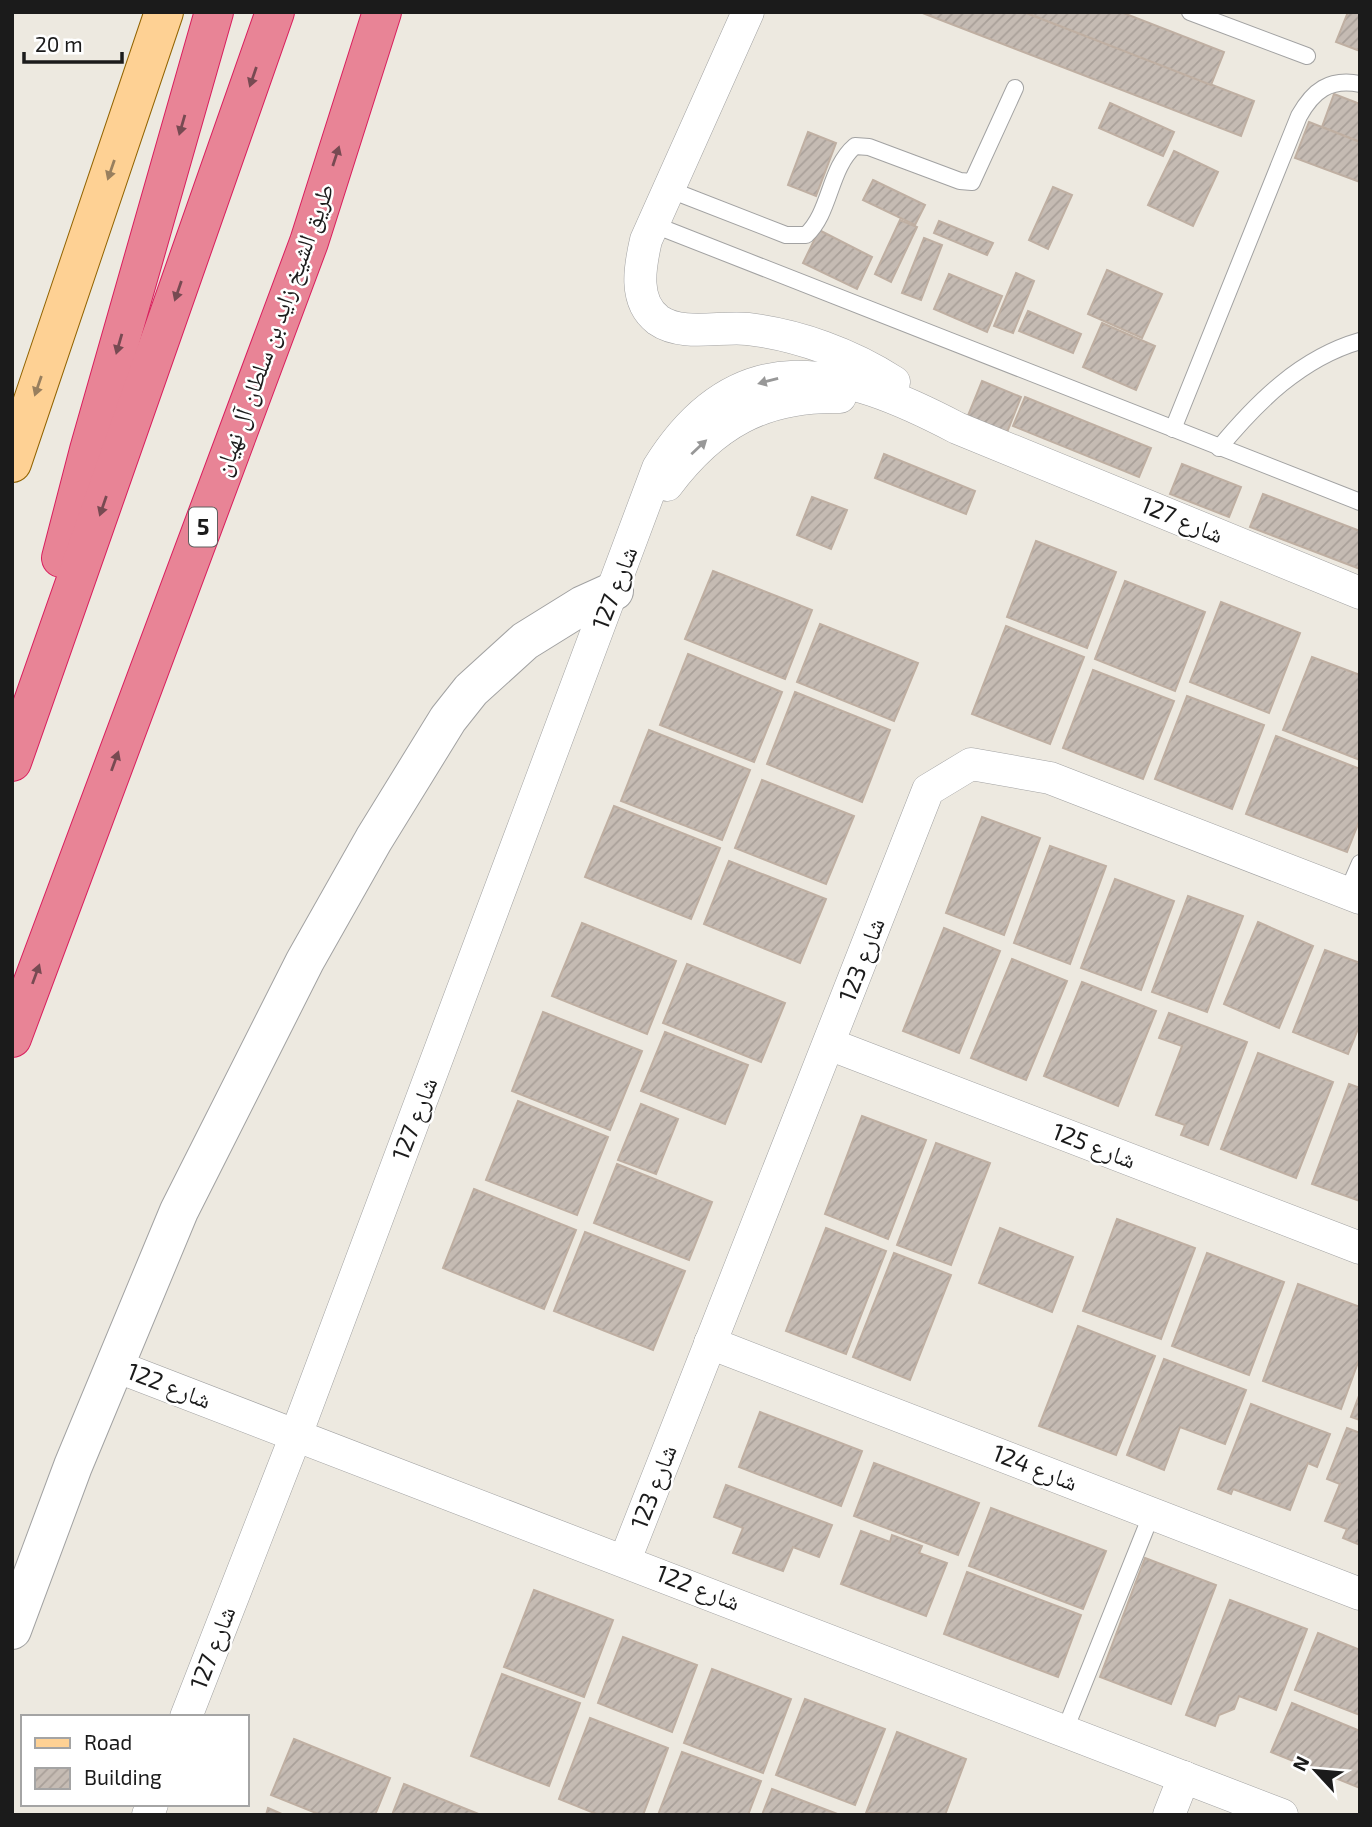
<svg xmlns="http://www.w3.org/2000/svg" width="1372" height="1827" font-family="'Exo 2','Noto Naskh Arabic',sans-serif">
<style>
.building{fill:url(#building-hatch);stroke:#bfafa2;stroke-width:2}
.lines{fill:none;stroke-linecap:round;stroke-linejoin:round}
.service-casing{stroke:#a2a2a2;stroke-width:18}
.minor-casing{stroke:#a2a2a2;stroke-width:33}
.tertiary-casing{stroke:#a2a2a2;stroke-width:40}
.primary-casing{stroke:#926300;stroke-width:40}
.motorway-casing{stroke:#d91e5d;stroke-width:40}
.service{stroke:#fff;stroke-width:16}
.minor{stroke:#fff;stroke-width:32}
.tertiary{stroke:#fff;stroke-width:38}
.primary{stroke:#fed194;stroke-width:38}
.motorway{stroke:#e88496;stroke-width:38}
.oneway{fill:#774a52}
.oneway2{fill:#987f5e}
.oneway3{fill:#989898}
.labels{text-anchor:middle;stroke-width:5;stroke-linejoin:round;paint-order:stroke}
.shield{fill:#fff;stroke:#5f5f5f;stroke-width:2}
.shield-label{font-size:23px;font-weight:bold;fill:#1b1b1b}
.street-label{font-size:24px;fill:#1b1b1b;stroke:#fff}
</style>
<defs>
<pattern id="building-hatch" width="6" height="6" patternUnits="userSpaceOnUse" patternTransform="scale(1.75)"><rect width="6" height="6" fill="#c5bbb3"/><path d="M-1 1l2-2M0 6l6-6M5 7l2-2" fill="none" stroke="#a9a099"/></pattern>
</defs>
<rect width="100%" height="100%" fill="#ede9e0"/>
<g class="building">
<path d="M920 12H1024L1254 101 1241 136Z"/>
<path d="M1024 12H1121L1224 52 1211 85Z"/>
<path d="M1348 12H1360V51L1336 42Z"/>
<path d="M1334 94 1360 104V142L1322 127Z"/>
<path d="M1110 103 1174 132 1163 156 1099 128Z"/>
<path d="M1309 122 1360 142V182L1295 158Z"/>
<path d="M808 132 836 143 816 196 788 185Z"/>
<path d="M1174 151 1218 172 1193 226 1148 205Z"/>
<path d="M873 180 925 205 915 225 863 200Z"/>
<path d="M1053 187 1072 195 1048 249 1029 240Z"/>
<path d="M900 220 917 227 891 282 875 274Z"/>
<path d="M939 221 993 243 987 255 934 233Z"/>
<path d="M819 230 872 257 857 289 803 263Z"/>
<path d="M924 238 942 245 921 300 902 293Z"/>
<path d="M1107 270 1162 294 1142 338 1088 314Z"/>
<path d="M1016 273 1034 281 1013 333 994 326Z"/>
<path d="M949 274 1002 296 987 332 934 309Z"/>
<path d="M1028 311 1081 334 1073 353 1019 331Z"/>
<path d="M1102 323 1155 346 1136 390 1083 367Z"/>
<path d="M982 381 1021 397 1004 440 965 423Z"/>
<path d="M1025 397 1151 448 1139 477 1013 426Z"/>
<path d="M884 454 975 491 966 514 875 478Z"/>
<path d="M1182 464 1241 487 1229 517 1170 494Z"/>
<path d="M1263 494 1360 531V569L1250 527Z"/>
<path d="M812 497 847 510 831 549 797 535Z"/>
<path d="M1036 541 1116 572 1087 648 1007 617Z"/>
<path d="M713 571 812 610 785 679 685 639Z"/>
<path d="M1125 581 1205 612 1175 691 1095 659Z"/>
<path d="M1221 602 1300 633 1269 713 1190 682Z"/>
<path d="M820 624 918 663 894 721 797 682Z"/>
<path d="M1006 626 1084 657 1050 744 972 714Z"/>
<path d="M688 654 782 692 754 762 660 725Z"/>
<path d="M1312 657 1360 675V760L1283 730Z"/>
<path d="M1093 670 1174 701 1143 779 1063 748Z"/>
<path d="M795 692 890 730 862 802 767 764Z"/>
<path d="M1187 696 1264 725 1232 809 1155 779Z"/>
<path d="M649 730 750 770 722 840 621 801Z"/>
<path d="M1276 736 1360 769V819L1347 852 1246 814Z"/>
<path d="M762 780 854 816 826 884 735 848Z"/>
<path d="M614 806 720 848 691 919 585 877Z"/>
<path d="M982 817 1040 838 1004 935 946 913Z"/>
<path d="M1050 846 1106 866 1070 964 1014 943Z"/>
<path d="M729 861 826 899 800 963 704 924Z"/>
<path d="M1115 879 1174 901 1141 990 1081 968Z"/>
<path d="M1188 896 1243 916 1207 1012 1152 992Z"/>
<path d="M1258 922 1313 946 1279 1028 1224 1004Z"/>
<path d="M582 923 676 961 647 1034 552 996Z"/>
<path d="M944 928 1000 951 959 1053 903 1031Z"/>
<path d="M1325 950 1360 963V1024L1348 1054 1293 1032Z"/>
<path d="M1012 959 1067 981 1026 1080 971 1058Z"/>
<path d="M687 964 785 1003 761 1062 663 1023Z"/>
<path d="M1082 982 1156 1011 1118 1106 1044 1076Z"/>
<path d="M543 1012 642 1051 610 1130 512 1091Z"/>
<path d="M1169 1013 1247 1042 1208 1145 1181 1135 1185 1125 1156 1115 1182 1046 1159 1038Z"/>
<path d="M665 1032 748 1065 725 1124 641 1091Z"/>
<path d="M1258 1053 1333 1082 1296 1178 1221 1149Z"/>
<path d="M1349 1084 1360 1088V1201L1312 1184Z"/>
<path d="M518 1101 608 1137 577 1215 486 1180Z"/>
<path d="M641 1104 678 1119 656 1174 618 1160Z"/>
<path d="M862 1116 926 1140 888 1239 825 1214Z"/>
<path d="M936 1143 990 1163 951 1265 897 1245Z"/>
<path d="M617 1164 712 1202 689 1260 594 1223Z"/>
<path d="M474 1189 576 1230 544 1309 443 1268Z"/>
<path d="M1117 1219 1195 1248 1161 1339 1083 1311Z"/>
<path d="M826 1228 886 1251 846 1354 786 1331Z"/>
<path d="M1000 1228 1073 1257 1052 1312 979 1283Z"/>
<path d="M585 1232 685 1271 653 1350 554 1311Z"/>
<path d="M894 1253 951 1275 910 1380 853 1357Z"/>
<path d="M1207 1253 1284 1282 1249 1375 1172 1346Z"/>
<path d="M1298 1284 1360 1307V1357L1341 1409 1263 1381Z"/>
<path d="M1078 1326 1155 1356 1116 1455 1039 1426Z"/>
<path d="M1164 1359 1246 1390 1225 1444 1180 1427 1164 1470 1127 1455Z"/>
<path d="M1360 1393V1420L1351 1417Z"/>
<path d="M1251 1404 1330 1434 1317 1467 1308 1463 1290 1510 1233 1489 1231 1494 1218 1489Z"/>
<path d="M760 1412 862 1451 841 1506 739 1467Z"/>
<path d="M1347 1428 1360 1433V1545L1343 1538 1347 1529 1325 1521 1340 1484 1327 1479Z"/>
<path d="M874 1463 979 1503 958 1555 854 1516Z"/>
<path d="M726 1485 832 1525 819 1557 793 1547 783 1571 733 1553 743 1528 714 1517Z"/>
<path d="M991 1508 1106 1551 1083 1609 969 1566Z"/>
<path d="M861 1531 890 1542 892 1535 922 1546 919 1553 947 1563 926 1616 841 1584Z"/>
<path d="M1145 1558 1216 1585 1171 1704 1100 1677Z"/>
<path d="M967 1572 1081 1615 1058 1677 944 1634Z"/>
<path d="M534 1590 613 1620 584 1697 504 1667Z"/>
<path d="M1230 1600 1307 1629 1276 1710 1239 1696 1234 1709 1219 1715 1215 1726 1186 1715Z"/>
<path d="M1318 1633 1360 1650V1715L1295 1690Z"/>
<path d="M623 1637 697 1665 672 1732 598 1703Z"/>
<path d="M712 1669 791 1699 763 1773 684 1743Z"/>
<path d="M502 1674 580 1703 549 1786 471 1756Z"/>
<path d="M805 1699 885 1729 855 1805 776 1775Z"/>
<path d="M1292 1703 1360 1731V1788L1271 1752Z"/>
<path d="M590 1718 668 1748 643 1815H599L559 1799Z"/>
<path d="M897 1732 966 1759 945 1815 866 1813Z"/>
<path d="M294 1739 390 1778 375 1815H321L271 1795Z"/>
<path d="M682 1752 761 1781 748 1815H658Z"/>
<path d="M404 1784 481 1815H392Z"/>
<path d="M772 1789 840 1815H762Z"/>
<path d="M268 1808 284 1815H266Z"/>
</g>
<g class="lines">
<g class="service-casing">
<g id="service">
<path d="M1190 12 1307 56"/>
<path d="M668 189 786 235H806C831 212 829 168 855 146L869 147 960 181 972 182 1015 88"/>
<path d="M652 224 1360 502"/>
<path d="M1173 429 1299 116C1313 91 1329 78 1360 84"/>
<path d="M1219 448C1257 402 1301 358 1360 341"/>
<path d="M1347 893 1360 863"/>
<path d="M1065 1730 1152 1513"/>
</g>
</g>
<g class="minor-casing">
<g id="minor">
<path d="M748 12 646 240C640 266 633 301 658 320 682 337 720 326 748 329 798 335 851 354 894 382"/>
<path d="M667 485C713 424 763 395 840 397"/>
<path d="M829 1044 1360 1248"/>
<path d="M710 1343 1360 1594"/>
<path d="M113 1365 1282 1815"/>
<path d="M625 1560 928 790 971 764 1050 778 1360 898"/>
<path d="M186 1717 296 1435 658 468C738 339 841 367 957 428L1360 593"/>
<path d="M148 1815 152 1804"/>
<path d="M1169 1815 1184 1777"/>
</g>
</g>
<g class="tertiary-casing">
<path id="tertiary" d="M12 1630 73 1466 179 1211 305 961 374 839 448 719 471 690 525 641 583 605 614 591"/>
</g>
<g class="primary-casing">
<path id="primary" d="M12 463 164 12"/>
</g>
<g class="motorway-casing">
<g id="motorway">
<path d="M61 558 89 450 214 12"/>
<path d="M12 762 275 12"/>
<path d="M12 1038 309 242 382 12"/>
</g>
</g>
<use href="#service" class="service"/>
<use href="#minor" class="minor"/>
<use href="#tertiary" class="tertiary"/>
<use href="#primary" class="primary"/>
<use href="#motorway" class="motorway"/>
</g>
<defs><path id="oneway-solid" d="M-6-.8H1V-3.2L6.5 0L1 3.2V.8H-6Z" transform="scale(1.75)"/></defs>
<g class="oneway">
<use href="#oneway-solid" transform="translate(253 77) rotate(109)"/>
<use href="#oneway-solid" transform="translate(182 125) rotate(106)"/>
<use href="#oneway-solid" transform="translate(336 156) rotate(-72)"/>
<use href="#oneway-solid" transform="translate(178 291) rotate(109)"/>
<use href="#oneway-solid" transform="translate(119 344) rotate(106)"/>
<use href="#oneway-solid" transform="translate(103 506) rotate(109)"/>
<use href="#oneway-solid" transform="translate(115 761) rotate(-70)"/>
<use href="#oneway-solid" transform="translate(36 974) rotate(-70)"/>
</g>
<g class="oneway2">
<use href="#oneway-solid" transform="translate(111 170) rotate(109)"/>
<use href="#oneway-solid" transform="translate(38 386) rotate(109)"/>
</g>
<g class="oneway3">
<use href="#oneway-solid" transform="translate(768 381) rotate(165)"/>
<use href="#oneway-solid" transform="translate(699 447) rotate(-43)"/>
</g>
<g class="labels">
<rect class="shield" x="189" y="507.5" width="28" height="39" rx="5"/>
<g class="shield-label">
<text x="203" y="535">5</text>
</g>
<g class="street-label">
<text transform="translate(274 330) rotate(-70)" y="8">طريق الشيخ زايد بن سلطان آل نهيان</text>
<text transform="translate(1182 520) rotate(22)" y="8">شارع 127</text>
<text transform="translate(615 588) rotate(-69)" y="8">شارع 127</text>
<text transform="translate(862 960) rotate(-69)" y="8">شارع 123</text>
<text transform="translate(415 1119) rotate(-69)" y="8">شارع 127</text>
<text transform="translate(1094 1146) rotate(21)" y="8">شارع 125</text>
<text transform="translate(169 1386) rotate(21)" y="8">شارع 122</text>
<text transform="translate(1035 1468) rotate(21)" y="8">شارع 124</text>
<text transform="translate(654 1487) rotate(-69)" y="8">شارع 123</text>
<text transform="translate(698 1588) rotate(21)" y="8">شارع 122</text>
<text transform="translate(213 1648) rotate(-69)" y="8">شارع 127</text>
</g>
</g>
<rect width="1372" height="1827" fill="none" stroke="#1b1b1b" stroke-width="28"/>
<rect x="21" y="1715" width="228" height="91" fill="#ffffff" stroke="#a4a4a4" stroke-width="2"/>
<rect x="35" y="1738" width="35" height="10" fill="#fed194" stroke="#a4a4a4" stroke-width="2"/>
<text x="84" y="1750" font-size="21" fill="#1b1b1b">Road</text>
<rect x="35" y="1768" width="35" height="21" fill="url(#building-hatch)" stroke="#a4a4a4" stroke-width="2"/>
<text x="84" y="1785" font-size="21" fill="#1b1b1b">Building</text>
<g transform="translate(1316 1771) rotate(296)" stroke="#ffffff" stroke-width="5" paint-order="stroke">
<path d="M0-5L12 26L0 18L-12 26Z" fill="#1b1b1b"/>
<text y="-10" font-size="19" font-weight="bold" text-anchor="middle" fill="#1b1b1b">N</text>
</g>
<path d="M24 52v10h98v-10" fill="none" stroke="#1b1b1b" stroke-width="3.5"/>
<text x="35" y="52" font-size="21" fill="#1b1b1b" stroke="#ffffff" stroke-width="5" paint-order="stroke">20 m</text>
</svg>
